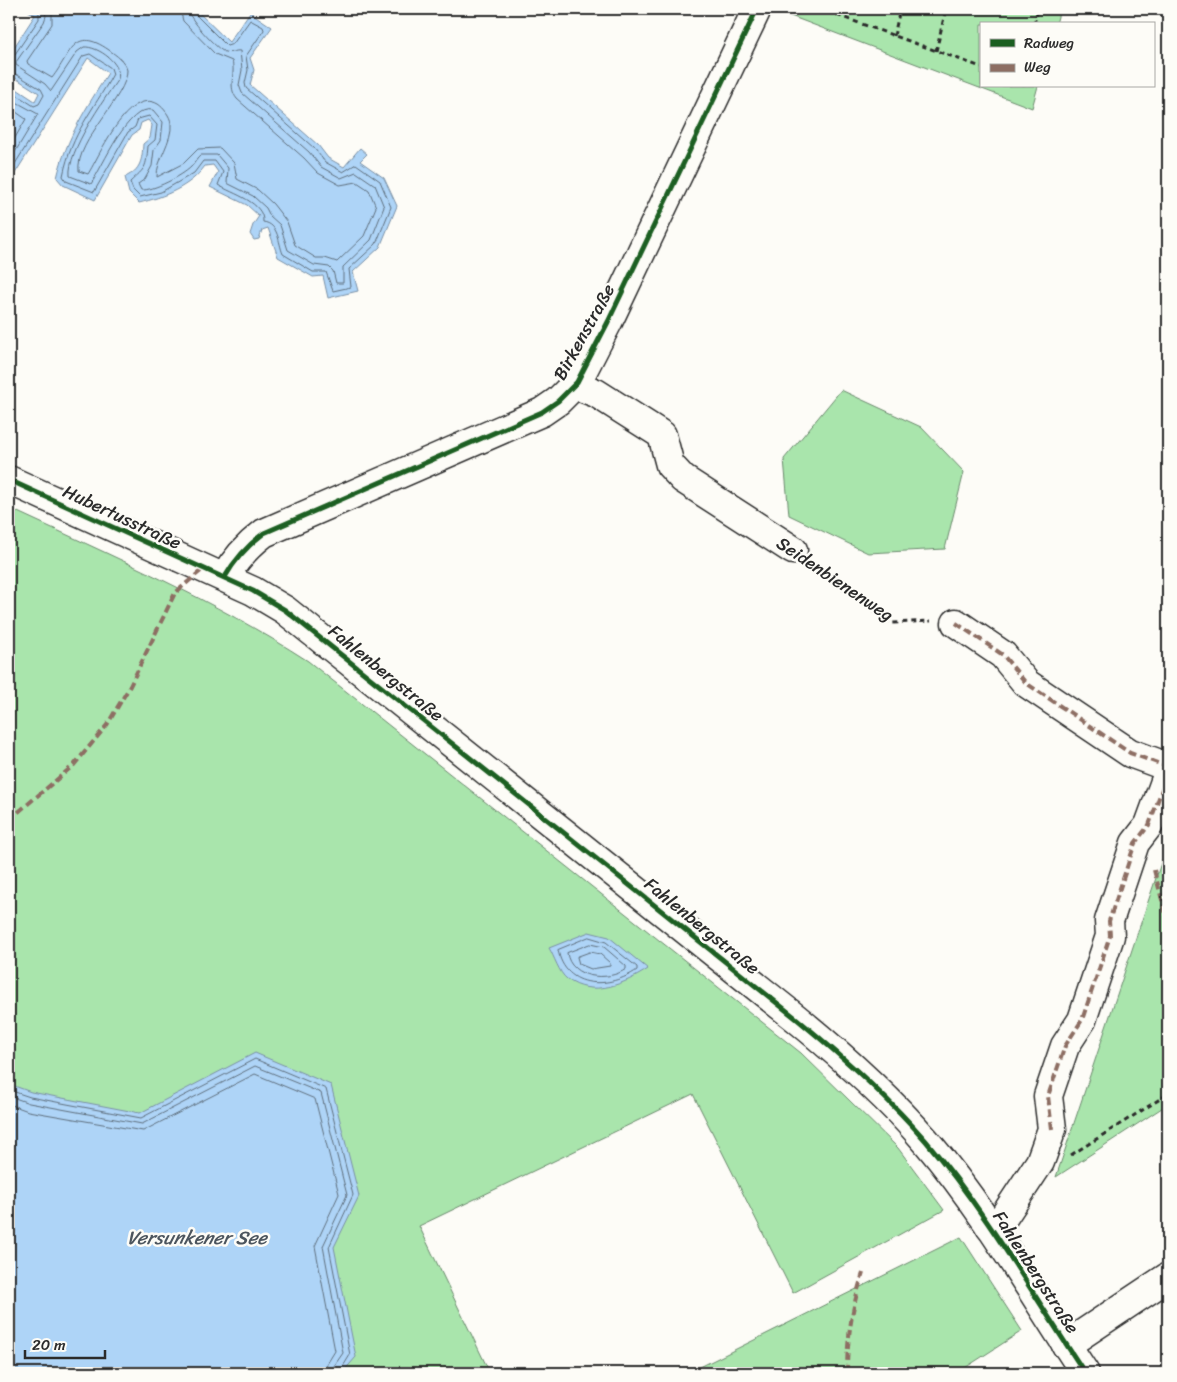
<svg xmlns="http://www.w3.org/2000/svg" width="1177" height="1382" font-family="Sriracha,sans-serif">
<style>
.green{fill:#a9e5ac;stroke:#6a886c}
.water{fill:#aed4f7;stroke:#7a90a5}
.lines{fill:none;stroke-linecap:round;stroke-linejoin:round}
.shore{stroke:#5f6f7d;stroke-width:1}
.minor-casing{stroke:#2b2b2b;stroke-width:31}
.path{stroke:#2b2b2b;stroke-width:3;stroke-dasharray:5 4;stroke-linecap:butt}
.minor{stroke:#fdfcf7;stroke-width:28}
.quiet{stroke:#8d6e63;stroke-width:4;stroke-dasharray:8 4;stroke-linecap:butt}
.cycleway-casing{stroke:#fdfcf7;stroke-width:8}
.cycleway{stroke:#1b5e20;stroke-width:5}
.labels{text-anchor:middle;stroke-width:5;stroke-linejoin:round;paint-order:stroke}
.street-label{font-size:18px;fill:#2b2b2b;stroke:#fdfcf7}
.water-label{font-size:19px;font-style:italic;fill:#4c555e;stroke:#fdfcf7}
</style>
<rect width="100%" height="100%" fill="#fdfcf7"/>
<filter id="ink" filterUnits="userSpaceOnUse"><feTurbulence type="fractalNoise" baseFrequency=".02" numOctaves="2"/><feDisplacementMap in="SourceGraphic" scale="10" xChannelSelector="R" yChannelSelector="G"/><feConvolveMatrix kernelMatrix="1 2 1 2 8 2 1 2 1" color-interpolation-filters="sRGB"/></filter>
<g filter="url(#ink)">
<g class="green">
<path d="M781 9H1060L1056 24H981V86H1038L1032 108 780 12Z"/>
<path d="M841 390 921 427 964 472 945 549 868 553 789 515 784 459Z"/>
<path d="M9 508C110 555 214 600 308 661L801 1053 898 1148 944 1210 793 1293 693 1094 419 1226 490 1373H9Z"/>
<path d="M1163 857 1168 859V1104L1056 1177Z"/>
<path d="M961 1237 1022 1331 957 1373H688Z"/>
</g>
<g class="water">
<path d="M25 9H195L229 42 250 12 272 27 250 58 254 70 250 85 318 145 328 158 344 167 360 148 367 154 360 161 384 178 397 206 380 247 353 272 358 291 328 298 323 276 313 277 278 257 268 228 262 230 259 239 254 240 250 234 253 225 259 216 247 205 210 187 218 172 213 165 205 166C190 187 164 197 139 203L129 193 125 177C141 170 142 160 143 144L150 138 152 125 148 120 141 123 139 130 132 135 95 200 63 185 57 178C66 138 87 107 108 73L88 58 14 175 9 173V84L35 101 39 93 9 74V55L35 15Z"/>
<path d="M589 932 609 937 648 969C625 984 592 998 567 979 559 973 554 956 549 948Z"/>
<path d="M255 1053 331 1085 359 1196 334 1247 356 1357 342 1373H9V1084L31 1092 140 1113Z"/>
</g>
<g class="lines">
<g class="shore">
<path d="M44 9 46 16 44 22 16 62V65L45 84 51 91 77 52 84 47C98 46 123 64 118 79 104 100 67 151 70 176L91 184C103 166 128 104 153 110L163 122 161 140 154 150 152 166 145 179 138 184 141 190C153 191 182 176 191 167 195 163 196 159 201 155H217L228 168 227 183 253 196 266 208 270 216 280 225 288 250 314 265 329 267 333 271 336 283H343V267L371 240 384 207 375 185 356 172 341 178 321 167 309 152 242 93 239 85 242 70 240 51C235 50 231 54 225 52 217 50 188 17 187 9"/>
<path d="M52 9V24L27 61 28 64 52 78C71 54 73 25 109 50 117 56 124 60 127 70 128 96 75 141 79 171L88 174C100 155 128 87 158 104 164 108 170 116 171 123 173 141 156 160 157 177L184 163 198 149 220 148 234 163 237 179 258 190 273 204 287 222 295 245 316 258H325L337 262 364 236 376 207 369 190 357 182 340 185 318 173 304 158 237 99C227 86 236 75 232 61L215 54 183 21 180 9"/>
<path d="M9 56 15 54 39 19V13L35 9"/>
<path d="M9 70 41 89 44 95 39 104 34 106 9 90"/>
<path d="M9 98 38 114 9 162"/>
<path d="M9 107 26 119 9 148"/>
<path d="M9 169 13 167 83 56 90 54 111 68 113 74C93 111 72 132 63 176L66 181 94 192 128 132 135 127 138 119 149 116 157 125 155 140 148 146C146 169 146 167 130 182L133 190 140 197 161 192 194 173 203 161H215L223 172 218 185C233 194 264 202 263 222 279 224 278 242 283 254L313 272H326L333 291 351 287 349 269 376 244 391 207 380 181 356 164 343 172 325 162 314 148 246 88 245 83 248 70 246 56 264 30 263 27 250 20 233 44 227 46 195 14 194 9"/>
<path d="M589 937 606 942 637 967V970C610 989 565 990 558 950Z"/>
<path d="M590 944 604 947 626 966V969C608 982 570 979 567 953Z"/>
<path d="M590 952 600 954 610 963V966L591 969 579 964 577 957Z"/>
<path d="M9 1090 30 1097 141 1118 255 1059 326 1089 353 1195 329 1247 350 1355 339 1373"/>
<path d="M9 1096 29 1103 142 1124 255 1066 321 1093 347 1195 323 1246 343 1353 334 1366 333 1373"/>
<path d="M9 1104 28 1111 143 1131 255 1074 315 1099 339 1194 315 1246 335 1351 327 1364 325 1373"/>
</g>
<g class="minor-casing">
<g id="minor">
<path d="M577 382 583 388 596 393 662 435 670 465 683 479 793 550"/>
<path d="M9 480 253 591 285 610 797 1019C843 1057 887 1096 926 1141 987 1213 1033 1295 1085 1373"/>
<path d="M225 577C235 559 247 546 264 533L542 412 558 401 577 382 608 322 757 9"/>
<path d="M956 623 1003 655 1026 683 1130 753 1168 767"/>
<path d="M990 1227 1003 1218 1040 1162 1052 1129 1048 1096 1065 1046 1082 1020 1110 936 1109 921 1135 843 1149 825 1168 773"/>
<path d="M1066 1345 1168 1277"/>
</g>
</g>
<g class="path">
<path d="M820 9 981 67"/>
<path d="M1034 24 1038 9"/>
<path d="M894 36 900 9"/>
<path d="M936 51 946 9"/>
<path d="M812 567 892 623 931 621"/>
<path d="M1071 1155 1168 1094"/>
</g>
<use href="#minor" class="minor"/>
<g class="quiet">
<path d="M956 623 1003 655 1026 683 1130 753 1168 767"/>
<path d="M9 820 74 765 107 725 130 686 175 593 203 569"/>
<path d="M1154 870 1168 922"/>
<path d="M1052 1129 1048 1096 1065 1046 1082 1020 1110 936 1109 921 1135 843 1149 825 1168 773"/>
<path d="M847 1373C847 1338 852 1307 863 1273"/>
</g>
<g class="cycleway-casing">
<g id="cycleway">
<path d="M9 480 253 591 285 610 797 1019C843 1057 887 1096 926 1141 987 1213 1033 1295 1085 1373"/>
<path d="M225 577C235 559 247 546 264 533L542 412 558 401 577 382 608 322 757 9"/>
</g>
</g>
<use href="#cycleway" class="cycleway"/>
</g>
</g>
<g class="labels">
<g class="street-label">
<text transform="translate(584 332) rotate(-61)" y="6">Birkenstraße</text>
<text transform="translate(122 517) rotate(25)" y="6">Hubertusstraße</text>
<text transform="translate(835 579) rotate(34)" y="6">Seidenbienenweg</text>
<text transform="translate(386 673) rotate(39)" y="6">Fahlenbergstraße</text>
<text transform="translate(702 926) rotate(39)" y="6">Fahlenbergstraße</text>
<text transform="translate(1036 1272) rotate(57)" y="6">Fahlenbergstraße</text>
</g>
<g class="water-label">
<text x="197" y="1244">Versunkener See</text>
</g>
</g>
<rect width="1177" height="1382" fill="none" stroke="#fdfcf7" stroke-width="30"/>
<rect x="15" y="15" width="1147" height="1352" fill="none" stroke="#2b2b2b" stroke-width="2" filter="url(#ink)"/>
<rect x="980" y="22" width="175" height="65" fill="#fdfcf7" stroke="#a9a8a5"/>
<rect x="990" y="39" width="25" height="8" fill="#1b5e20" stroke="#a9a8a5"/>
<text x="1024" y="48" font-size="15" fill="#2b2b2b">Radweg</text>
<rect x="990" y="64" width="25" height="8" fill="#8d6e63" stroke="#a9a8a5"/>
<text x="1024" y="72" font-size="15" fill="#2b2b2b">Weg</text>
<path d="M25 1350v8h80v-8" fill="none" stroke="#2b2b2b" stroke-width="2.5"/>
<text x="32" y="1350" font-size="15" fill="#2b2b2b" stroke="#fdfcf7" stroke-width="4" paint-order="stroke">20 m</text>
</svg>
